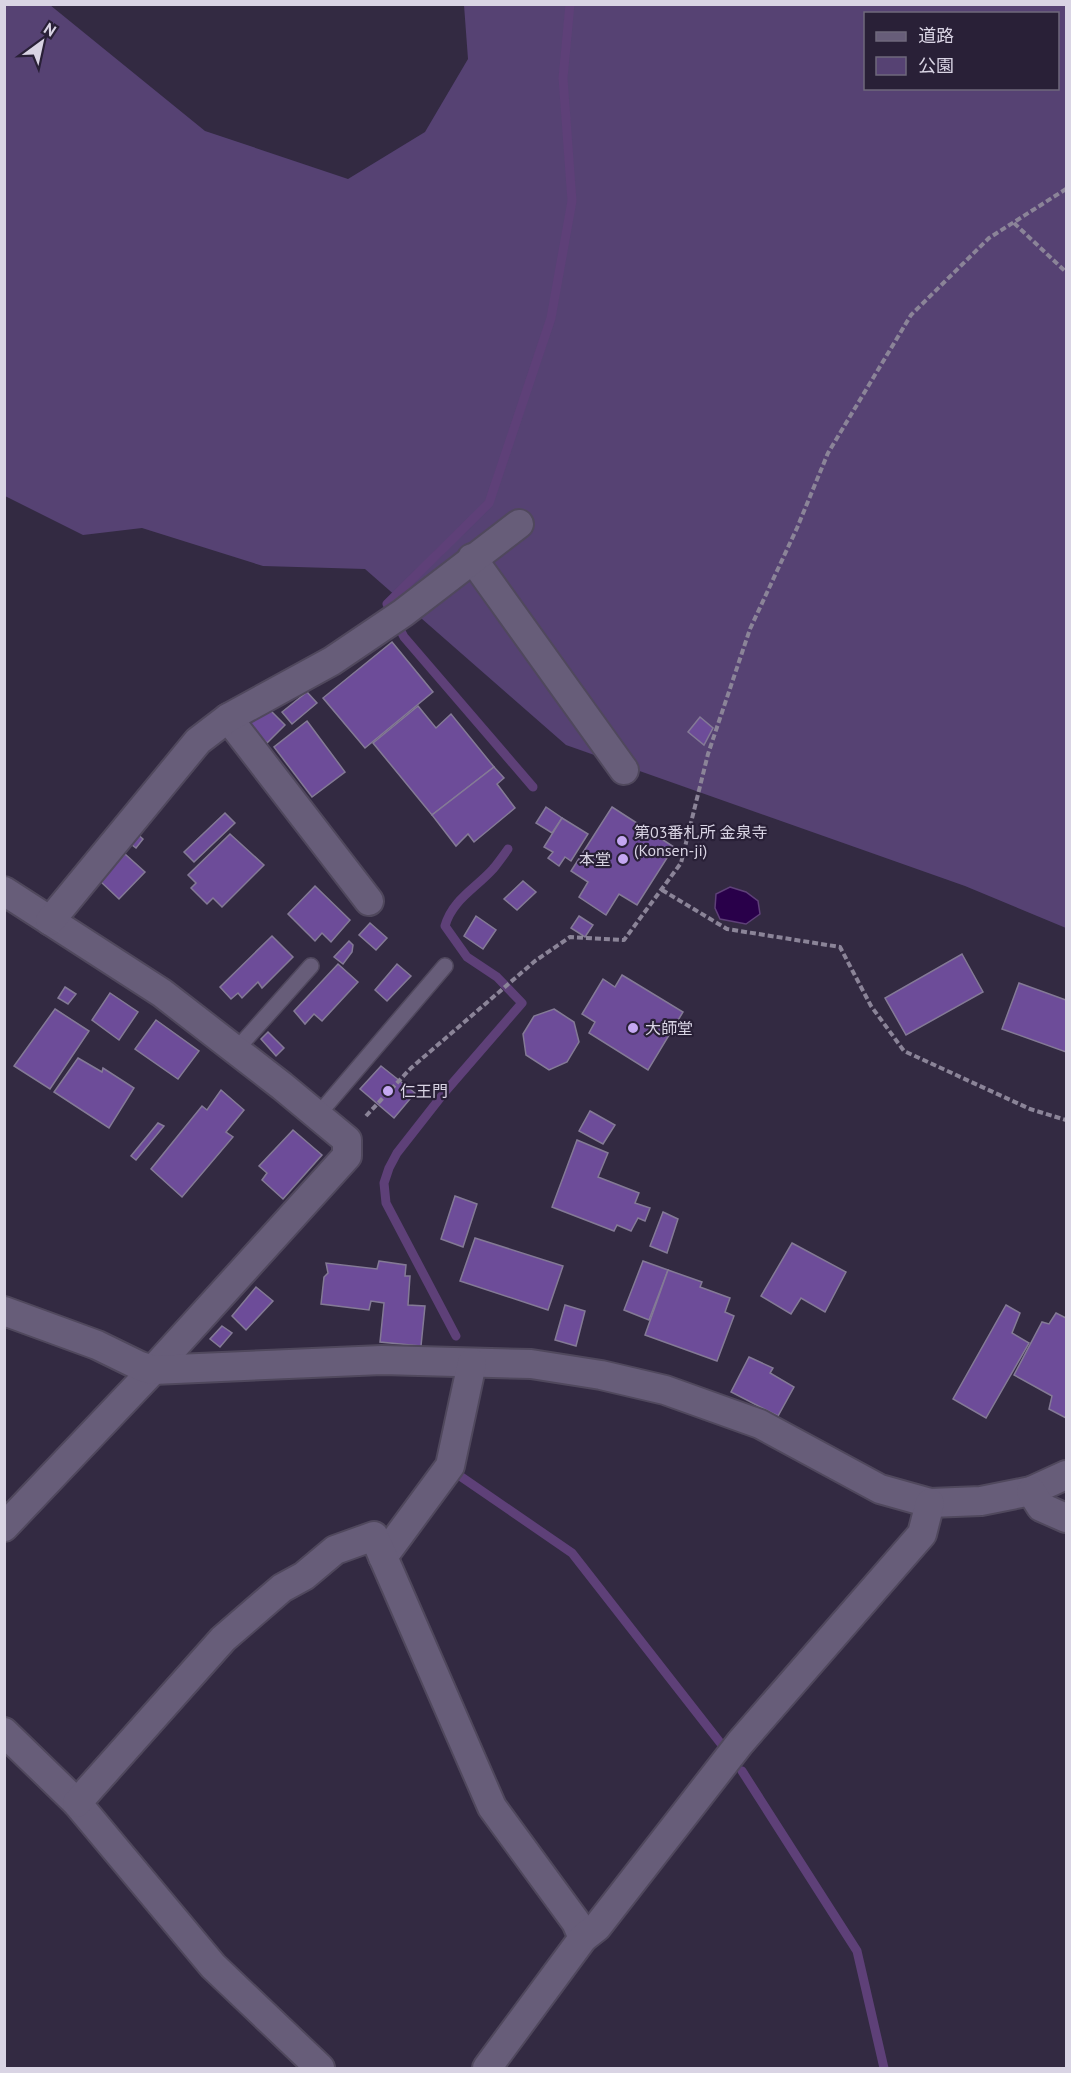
<svg xmlns="http://www.w3.org/2000/svg" width="1071" height="2073" font-family="'PT Sans','Noto Sans JP',sans-serif">
<style>
.green{fill:#564273;fill-rule:evenodd}
.water{fill:#29004a;stroke:#5e4078;stroke-width:1.5}
.lines{fill:none;stroke-linecap:round;stroke-linejoin:round}
.stream{stroke:#5e4078;stroke-width:9}
.building{fill:#6d4c99;stroke:#847a96;stroke-width:1.5}
.service-casing{stroke:#50485d;stroke-width:18}
.minor-casing{stroke:#50485d;stroke-width:32}
.path{stroke:#8b8498;stroke-width:4;stroke-dasharray:6 3;stroke-linecap:butt}
.service{stroke:#675d79;stroke-width:15}
.minor{stroke:#675d79;stroke-width:28}
.poi-dot{fill:#c4a7f1;stroke:#292037;stroke-width:2}
.labels{text-anchor:middle;stroke-width:4.5;stroke-linejoin:round;paint-order:stroke}
.poi-label{font-size:16px;fill:#d9d4e4;stroke:#292037;text-anchor:start}
</style>
<rect width="100%" height="100%" fill="#332a42"/>
<path class="green" d="M4 5H50L205 131 348 179 425 132 468 59 464 5H1066V928L965 886 566 745 365 569 263 566 142 528 83 535 5 496ZM866 14H1058V88H866Z"/>
<path class="water" d="M730 887 746 892 758 901 760 914 746 924 720 919 715 908 716 894Z"/>
<g class="lines">
<g class="stream">
<path d="M533 787 404 637 387 604 489 503 551 318 572 201 563 78 570 4"/>
<path d="M456 1336 386 1203 384 1183 389 1168 397 1153 444 1093 522 1003 497 977 467 957 445 926C452 900 476 888 493 869 498 863 503 856 508 849"/>
<path d="M460 1476 572 1553 722 1745"/>
<path d="M742 1771 857 1951 884 2068"/>
</g>
</g>
<g class="building">
<path d="M392 642 433 692 365 748 323 698Z"/>
<path d="M307 692 317 703 292 724 282 712Z"/>
<path d="M266 706 285 725 267 743 248 725Z"/>
<path d="M418 706 436 728 451 714 494 767 432 815 373 743Z"/>
<path d="M700 717 713 728 704 745 688 732Z"/>
<path d="M307 721 345 772 312 797 274 747Z"/>
<path d="M494 767 504 778 497 784 515 808 474 842 468 834 456 846 432 815Z"/>
<path d="M546 807 562 818 552 833 536 823Z"/>
<path d="M612 807 674 847 637 905 619 894 606 915 579 897 588 882 571 871Z"/>
<path d="M225 813 235 823 194 862 184 852Z"/>
<path d="M562 818 588 834 571 861 565 857 559 866 548 858 553 852 544 847Z"/>
<path d="M134 831 143 839 136 848 127 841Z"/>
<path d="M230 834 264 865 222 907 213 898 207 904 191 888 196 883 188 875Z"/>
<path d="M125 854 145 872 119 899 100 881Z"/>
<path d="M523 881 536 892 517 910 504 899Z"/>
<path d="M315 886 350 920 331 942 322 933 315 941 288 914Z"/>
<path d="M476 916 496 930 483 949 464 936Z"/>
<path d="M579 916 593 925 585 937 571 928Z"/>
<path d="M370 923 387 938 376 950 359 935Z"/>
<path d="M272 936 293 957 262 988 258 982 242 998 238 993 231 999 220 987Z"/>
<path d="M349 941 353 945 352 952 343 964 334 957Z"/>
<path d="M962 954 983 992 906 1035 885 998Z"/>
<path d="M338 964 358 982 322 1021 314 1014 305 1024 294 1011Z"/>
<path d="M397 964 411 976 387 1001 375 990Z"/>
<path d="M622 975 683 1012 648 1070 589 1033 595 1022 582 1014 603 979 615 987Z"/>
<path d="M1019 983 1066 1000V1052L1002 1029Z"/>
<path d="M65 987 76 994 68 1004 58 998Z"/>
<path d="M110 993 138 1012 119 1040 92 1020Z"/>
<path d="M55 1009 89 1031 50 1089 14 1066Z"/>
<path d="M554 1009 574 1022 579 1042 567 1062 549 1070 526 1055 523 1034 534 1016Z"/>
<path d="M156 1020 199 1051 178 1079 135 1049Z"/>
<path d="M268 1032 284 1048 276 1056 261 1039Z"/>
<path d="M78 1058 102 1072 103 1068 134 1088 109 1128 54 1092Z"/>
<path d="M381 1066 415 1093 394 1118 360 1089Z"/>
<path d="M221 1090 244 1110 226 1132 233 1137 182 1197 151 1169 202 1106 207 1110Z"/>
<path d="M590 1111 615 1125 603 1144 579 1131Z"/>
<path d="M158 1123 164 1126 136 1160 131 1156Z"/>
<path d="M293 1130 322 1155 283 1199 262 1180 267 1173 259 1166Z"/>
<path d="M577 1140 608 1153 598 1177 639 1193 635 1203 650 1208 645 1221 638 1218 631 1231 617 1225 614 1231 552 1207Z"/>
<path d="M455 1196 477 1204 463 1247 441 1239Z"/>
<path d="M663 1212 678 1219 667 1253 650 1246Z"/>
<path d="M475 1238 563 1266 548 1310 460 1281Z"/>
<path d="M792 1243 846 1272 825 1312 801 1298 791 1314 761 1296Z"/>
<path d="M379 1261 406 1265 405 1276H410L408 1305 425 1306 421 1346 380 1342 384 1303 371 1301 369 1310 321 1304 324 1277 328 1273 326 1263 377 1269Z"/>
<path d="M643 1261 668 1270 649 1320 624 1310Z"/>
<path d="M668 1270 702 1282 700 1287 730 1298 725 1312 734 1316 717 1361 645 1335Z"/>
<path d="M256 1287 273 1301 246 1330 232 1316Z"/>
<path d="M565 1305 585 1311 576 1346 555 1340Z"/>
<path d="M1006 1305 1020 1313 1012 1333 1029 1343 986 1418 953 1399Z"/>
<path d="M1056 1313 1066 1318V1418L1049 1409 1052 1396 1014 1375 1042 1322 1049 1324Z"/>
<path d="M222 1326 232 1333 220 1347 210 1339Z"/>
<path d="M749 1357 773 1368 770 1373 794 1387 778 1416 731 1392Z"/>
</g>
<g class="lines">
<g class="service-casing">
<g id="service">
<path d="M236 1050 311 966"/>
<path d="M317 1116 445 966"/>
</g>
</g>
<g class="minor-casing">
<g id="minor">
<path d="M472 558 624 770"/>
<path d="M228 718 369 901"/>
<path d="M4 891 162 993 282 1086 347 1140V1156L153 1370 4 1527"/>
<path d="M50 921 198 741 228 718 332 661 403 613 519 524"/>
<path d="M4 1311 97 1345 140 1366 153 1370 382 1360 531 1364 601 1375 665 1390 760 1424 880 1489 930 1503 981 1501 1031 1491 1066 1475"/>
<path d="M1031 1491 1041 1507 1066 1518"/>
<path d="M383 1557 450 1466 472 1363"/>
<path d="M4 1732 77 1803 213 1966 320 2068"/>
<path d="M77 1803 223 1639 282 1588 304 1576 335 1550 374 1536 492 1807 576 1922 583 1938"/>
<path d="M487 2068 583 1938 597 1927 740 1743 922 1534 930 1503"/>
</g>
</g>
<g class="path">
<path d="M1014 223 1066 272"/>
<path d="M662 890 727 929 840 947 871 1006 904 1051 1030 1109 1066 1120"/>
<path d="M366 1116 411 1068 535 961 570 937 624 940 681 863 708 754 750 629 797 528 828 453 911 315 989 238 1066 189"/>
</g>
<use href="#service" class="service"/>
<use href="#minor" class="minor"/>
</g>
<g class="poi-dot">
<circle cx="622" cy="841" r="6"/>
<circle cx="623" cy="859" r="6"/>
<circle cx="633" cy="1028" r="6"/>
<circle cx="388" cy="1091" r="6"/>
</g>
<g class="labels">
<g class="poi-label">
<text x="634" y="838">第03番札所 金泉寺<tspan x="634" dy="18">(Konsen-ji)</tspan></text>
<text x="611" y="865" text-anchor="end">本堂</text>
<text x="645" y="1034">大師堂</text>
<text x="400" y="1097">仁王門</text>
</g>
</g>
<rect width="1071" height="2073" fill="none" stroke="#d9d4e4" stroke-width="12"/>
<rect x="864" y="12" width="195" height="78" fill="#292037" stroke="#6f687c" stroke-width="1.5"/>
<rect x="876" y="32" width="30" height="9" fill="#675d79" stroke="#6f687c" stroke-width="1.5"/>
<text x="918" y="42" font-size="18" fill="#d9d4e4">道路</text>
<rect x="876" y="57" width="30" height="18" fill="#564273" stroke="#6f687c" stroke-width="1.5"/>
<text x="918" y="72" font-size="18" fill="#d9d4e4">公園</text>
<g transform="translate(42 42) rotate(33)" stroke="#292037" stroke-width="4.5" paint-order="stroke">
<path d="M0-4.5L10 22L0 15L-10 22Z" fill="#d9d4e4"/>
<text y="-9" font-size="16" font-weight="bold" text-anchor="middle" fill="#d9d4e4">N</text>
</g>
</svg>
